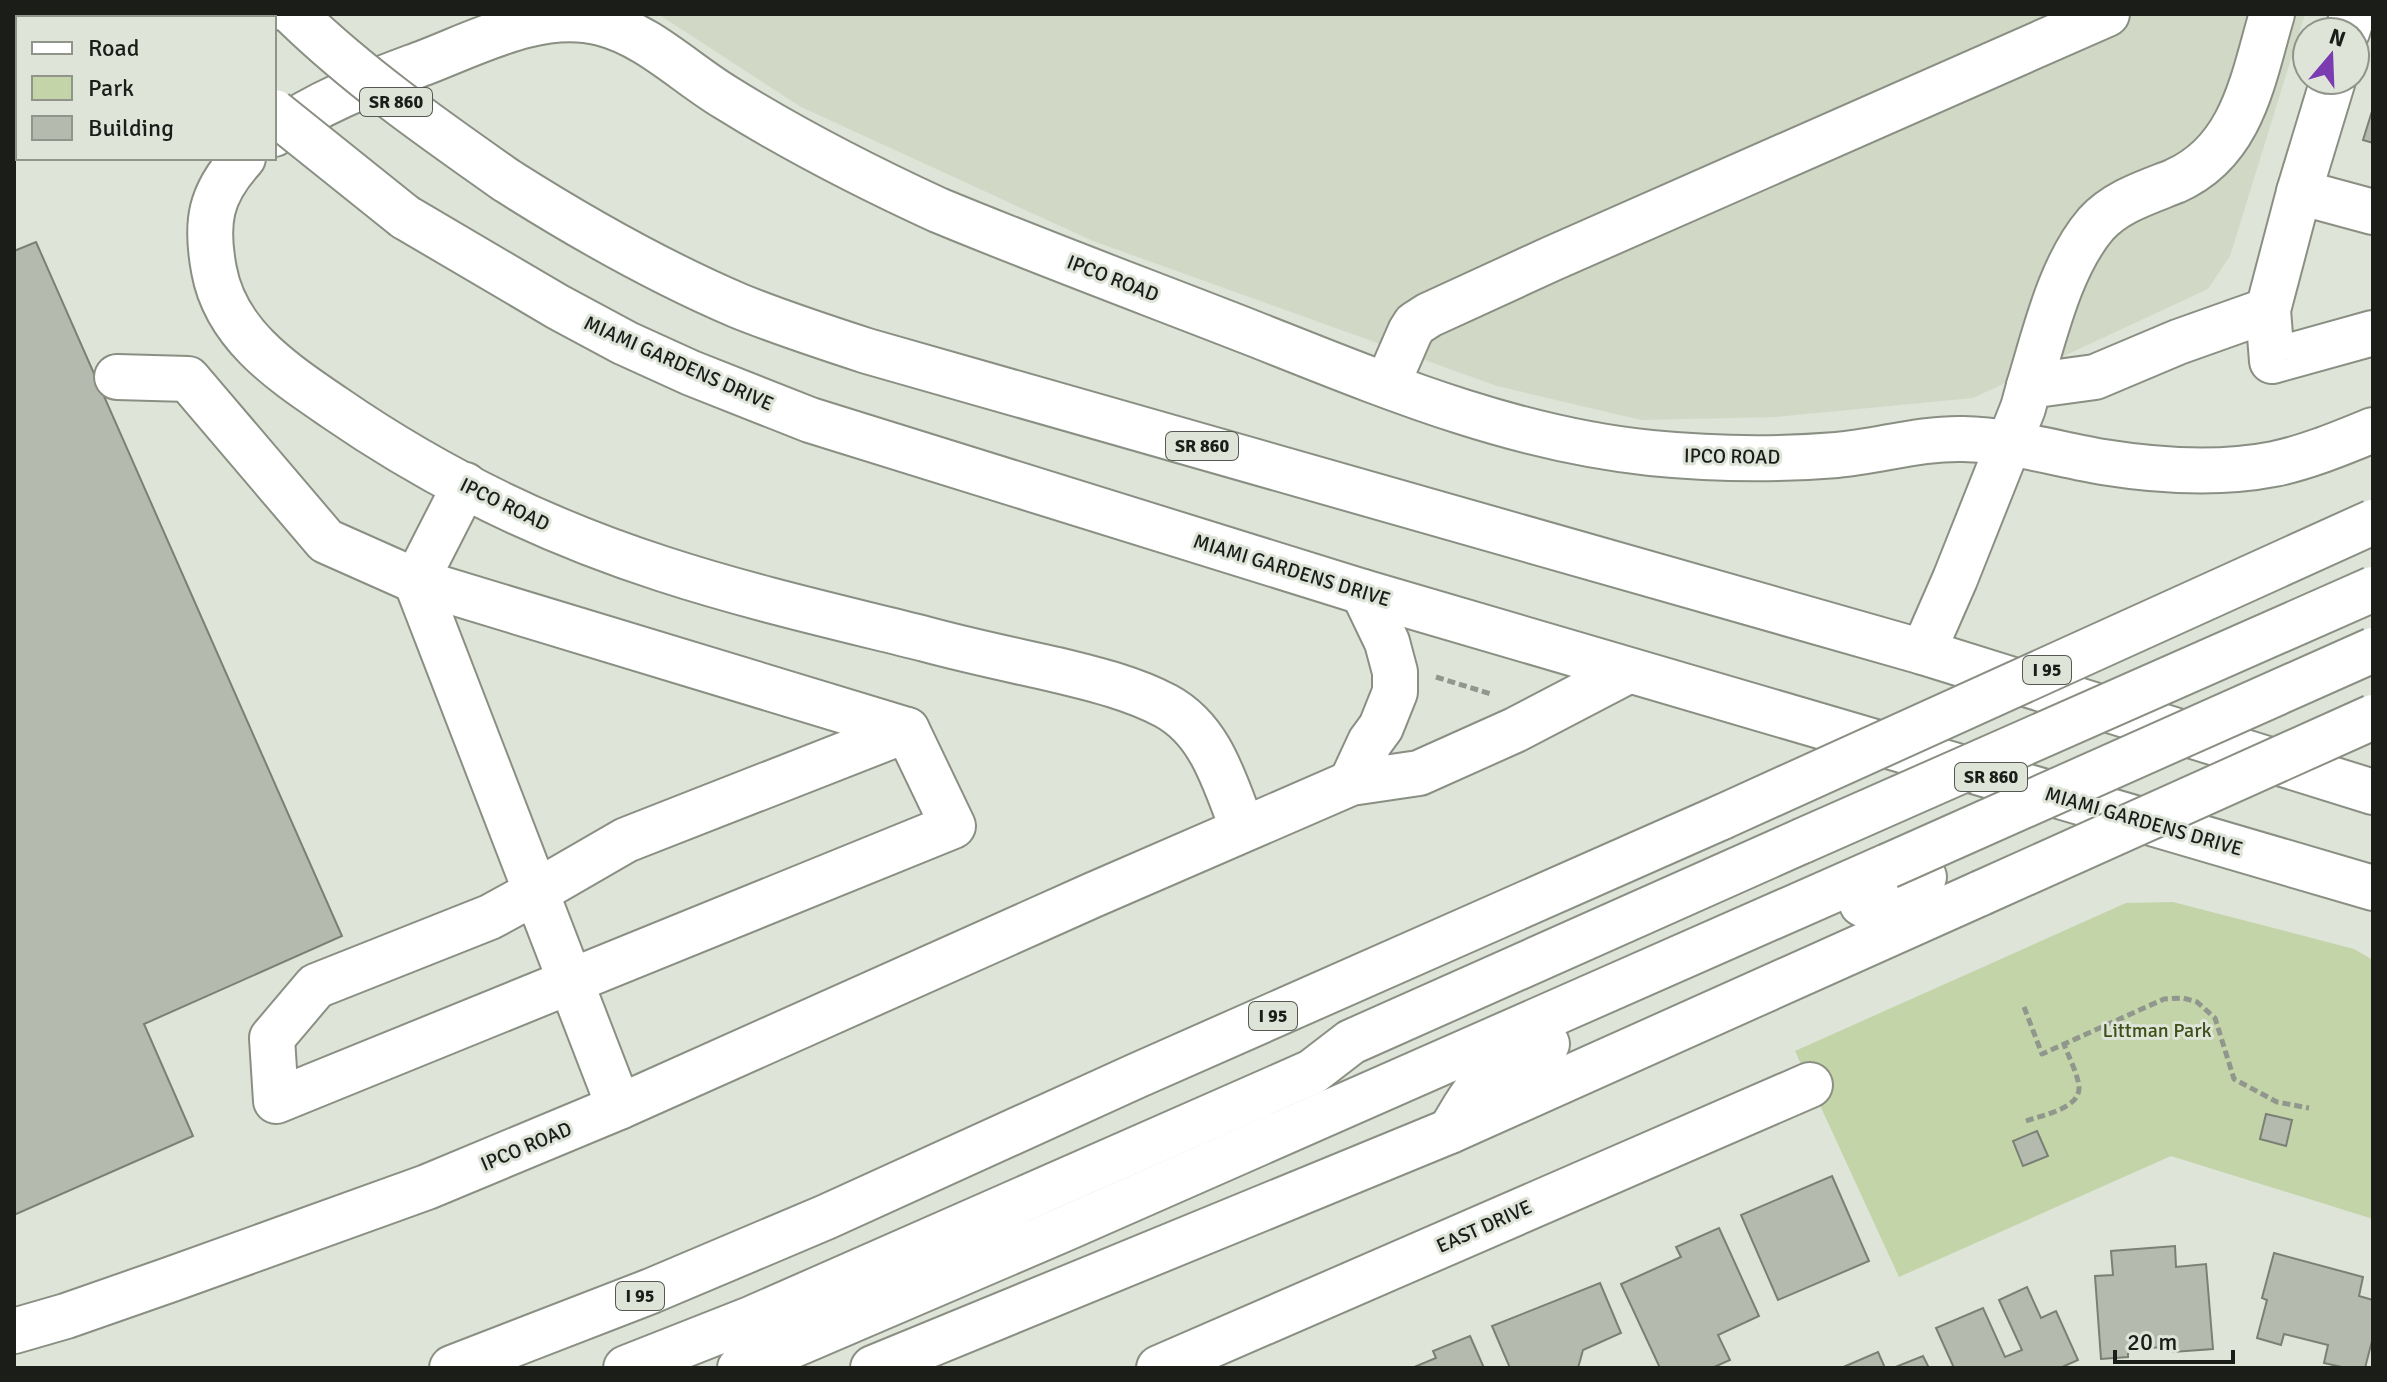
<svg xmlns="http://www.w3.org/2000/svg" width="2387" height="1382" font-family="Signika,sans-serif">
<style>
.built{fill:#d1d9c6}
.green{fill:#c3d4a9}
.building{fill:#b5baae;stroke:#7b8075;stroke-width:2}
.lines{fill:none;stroke-linecap:round;stroke-linejoin:round}
.minor-casing{stroke:#8a8f83;stroke-width:48}
.major-casing{stroke:#8a8f83;stroke-width:48}
.highway-casing{stroke:#8a8f83;stroke-width:48}
.path{stroke:#92978d;stroke-width:5;stroke-dasharray:8 4;stroke-linecap:butt}
.minor{stroke:#fff;stroke-width:44}
.major{stroke:#fff;stroke-width:44}
.highway{stroke:#fff;stroke-width:44}
.rail-casing{stroke:#6a6e66;stroke-width:9}
.rail{stroke:#dee4d7;stroke-width:6;stroke-dasharray:18;stroke-linecap:butt}
.major-bridge-casing{stroke:#8a8f83;stroke-width:48;stroke-linecap:butt}
.highway-bridge-casing{stroke:#8a8f83;stroke-width:48;stroke-linecap:butt}
.major-bridge{stroke:#fff;stroke-width:44}
.highway-bridge{stroke:#fff;stroke-width:44}
.labels{text-anchor:middle;stroke-width:6;stroke-linejoin:round;paint-order:stroke}
.shield{fill:#dee4d7;stroke:#565952;stroke-width:2}
.shield-label{font-size:18px;font-weight:bold;fill:#1b1d19}
.street-label{font-size:20px;fill:#1b1d19;stroke:#dee4d7}
.park-label{font-size:20px;fill:#3d5017;stroke:#dee4d7}
</style>
<rect width="100%" height="100%" fill="#dee4d7"/>
<path class="built" d="M658 14H2305L2230 256 2208 289 1973 398 1776 417 1641 420 1497 386 1093 241 801 107Z"/>
<path class="green" d="M2173 902 2354 949 2373 960V1219L2171 1156 1899 1277 1795 1051 2126 903Z"/>
<g class="building">
<path d="M2373 108V143L2363 140Z"/>
<path d="M36 242 342 936 144 1024 193 1136 14 1215V251Z"/>
<path d="M2266 1114 2292 1120 2286 1146 2260 1139Z"/>
<path d="M2037 1131 2048 1156 2023 1166 2013 1141Z"/>
<path d="M1832 1176 1869 1261 1778 1300 1741 1215Z"/>
<path d="M1719 1228 1759 1316 1718 1335 1730 1360 1712 1368H1660L1621 1284 1681 1257 1676 1247Z"/>
<path d="M2175 1246 2176 1267 2206 1264 2213 1349 2173 1352V1346L2128 1350V1357L2101 1359 2095 1276 2113 1275 2111 1251Z"/>
<path d="M2274 1253 2363 1277 2359 1296 2373 1300V1337L2365 1368H2346L2324 1363 2328 1345 2284 1334 2281 1345 2257 1338 2267 1300 2262 1298Z"/>
<path d="M1600 1283 1621 1333 1583 1350 1578 1368H1510L1492 1326Z"/>
<path d="M2027 1287 2041 1318 2056 1311 2078 1360 2060 1368H1954L1936 1328 1983 1308 2005 1357 2022 1350 1999 1300Z"/>
<path d="M1470 1336 1484 1368H1412L1436 1358 1433 1351Z"/>
<path d="M1878 1352 1885 1368H1841Z"/>
<path d="M1923 1356 1929 1368H1893Z"/>
</g>
<g class="lines">
<g class="minor-casing">
<g id="minor">
<path d="M2347 32 2353 14"/>
<path d="M274 134C321 100 373 82 426 62 480 41 542 8 601 23 648 35 684 72 725 97 794 140 864 176 938 210 1042 253 1147 292 1252 333 1381 384 1511 439 1651 453 1712 459 1775 460 1837 455 1880 451 1920 438 1963 439 2011 440 2057 454 2103 462 2159 471 2218 475 2274 464 2308 457 2341 443 2373 430"/>
<path d="M243 158C210 194 205 222 214 270 226 336 284 373 335 408 435 477 548 532 663 569 749 597 837 617 925 639 969 651 1013 660 1057 670 1094 679 1132 688 1166 706 1212 731 1225 784 1243 829"/>
<path d="M2299 192 2333 80"/>
<path d="M2373 212 2299 192 2268 310 2272 361 2373 333"/>
<path d="M117 377 188 379 326 541 416 581 907 730 953 826 276 1101 272 1038 316 986 490 917 536 892 619 1107"/>
<path d="M1387 385 1410 332 1415 324 1429 315 1551 259 2107 14"/>
<path d="M2029 386C2045 334 2060 266 2096 224 2117 201 2148 192 2175 181 2243 151 2253 78 2272 14"/>
<path d="M465 485 416 581 536 892 626 840 907 730"/>
<path d="M1923 652 1955 579 2023 408 2029 386 2095 377 2178 342 2268 310"/>
<path d="M1351 783 1370 742 1381 727 1395 692V672L1387 642 1363 592"/>
<path d="M14 1331 66 1316 169 1280 427 1187 619 1107 1093 895 1351 783 1419 773 1515 730 1628 671"/>
<path d="M1159 1368 1810 1085"/>
</g>
</g>
<g class="major-casing">
<g id="major">
<path d="M172 14 175 18"/>
<path d="M506 180C580 227 657 271 739 306 781 323 824 337 867 351L1923 652 2373 792"/>
<path d="M405 217 558 307 625 343 691 373 810 420 1363 592 2373 888"/>
</g>
</g>
<g class="highway-casing">
<g id="highway">
<path d="M1862 904 1924 877"/>
<path d="M1450 1131C1459 1117 1467 1101 1478 1088 1496 1066 1521 1056 1547 1044"/>
<path d="M452 1368 651 1291 826 1217 1136 1076 1722 817"/>
<path d="M626 1368 753 1318 1312 1072 1351 1042 1802 841"/>
<path d="M740 1368 1064 1229 1888 866"/>
<path d="M873 1368 1450 1131 1981 893"/>
</g>
</g>
<g class="path">
<path d="M1436 677 1491 694"/>
<path d="M2024 1007 2042 1054 2164 999 2183 998 2197 1002 2215 1018 2234 1079 2277 1102 2309 1108"/>
<path d="M2026 1121C2042 1115 2079 1109 2079 1088 2079 1077 2068 1055 2064 1044"/>
</g>
<use href="#minor" class="minor"/>
<use href="#major" class="major"/>
<use href="#highway" class="highway"/>
<g class="rail-casing">
<g id="rail">
<path d="M231 18 240 14"/>
<path d="M274 28 306 14"/>
<path d="M14 114 18 112"/>
<path d="M14 143 18 142"/>
</g>
</g>
<use href="#rail" class="rail"/>
<g class="major-bridge-casing">
<g id="major-bridge">
<path d="M294 14C359 77 432 128 506 180"/>
<path d="M274 112 405 217"/>
</g>
</g>
<g class="highway-bridge-casing">
<g id="highway-bridge">
<path d="M1722 817 2373 522"/>
<path d="M1802 841 2373 589"/>
<path d="M1888 866 2373 650"/>
<path d="M1981 893 2373 717"/>
</g>
</g>
<use href="#major-bridge" class="major-bridge"/>
<use href="#highway-bridge" class="highway-bridge"/>
</g>
<g class="labels">
<g class="shield">
<rect x="360" y="88" width="72" height="28" rx="6"/>
<rect x="1166" y="432" width="72" height="28" rx="6"/>
<rect x="2023" y="656" width="48" height="28" rx="6"/>
<rect x="1955" y="763" width="72" height="28" rx="6"/>
<rect x="1249" y="1002" width="48" height="28" rx="6"/>
<rect x="616" y="1282" width="48" height="28" rx="6"/>
</g>
<g class="shield-label">
<text x="396" y="108">SR 860</text>
<text x="1202" y="452">SR 860</text>
<text x="2047" y="676">I 95</text>
<text x="1991" y="783">SR 860</text>
<text x="1273" y="1022">I 95</text>
<text x="640" y="1302">I 95</text>
</g>
<g class="street-label">
<text transform="translate(1113 278) rotate(21)" y="7">IPCO ROAD</text>
<text transform="translate(679 363) rotate(24)" y="7">MIAMI GARDENS DRIVE</text>
<text transform="translate(1732 456) rotate(1)" y="7">IPCO ROAD</text>
<text transform="translate(505 504) rotate(26)" y="7">IPCO ROAD</text>
<text transform="translate(1292 570) rotate(17)" y="7">MIAMI GARDENS DRIVE</text>
<text transform="translate(2144 821) rotate(16)" y="7">MIAMI GARDENS DRIVE</text>
<text transform="translate(526 1146) rotate(-23)" y="7">IPCO ROAD</text>
<text transform="translate(1484 1226) rotate(-24)" y="7">EAST DRIVE</text>
</g>
<g class="park-label">
<text x="2157" y="1037">Littman Park</text>
</g>
</g>
<rect width="2387" height="1382" fill="none" stroke="#1b1d19" stroke-width="32"/>
<rect x="16" y="16" width="260" height="144" fill="#dee4d7" stroke="#90948b" stroke-width="2"/>
<rect x="32" y="42" width="40" height="12" fill="#ffffff" stroke="#90948b" stroke-width="2"/>
<text x="88" y="56" font-size="24" fill="#1b1d19">Road</text>
<rect x="32" y="76" width="40" height="24" fill="#c3d4a9" stroke="#90948b" stroke-width="2"/>
<text x="88" y="96" font-size="24" fill="#1b1d19">Park</text>
<rect x="32" y="116" width="40" height="24" fill="#b5baae" stroke="#90948b" stroke-width="2"/>
<text x="88" y="136" font-size="24" fill="#1b1d19">Building</text>
<g transform="translate(2331 56) rotate(19)"><circle r="38" fill="#dee4d7" stroke="#90948b" stroke-width="2"/>
<path d="M0-6L14 30L0 20L-14 30Z" fill="#7b3cb2"/>
<text y="-12" font-size="22" font-weight="bold" text-anchor="middle" fill="#1b1d19">N</text>
</g>
<path d="M2115 1350v12h118v-12" fill="none" stroke="#1b1d19" stroke-width="4"/>
<text x="2127" y="1350" font-size="24" fill="#1b1d19" stroke="#dee4d7" stroke-width="6" paint-order="stroke">20 m</text>
</svg>
